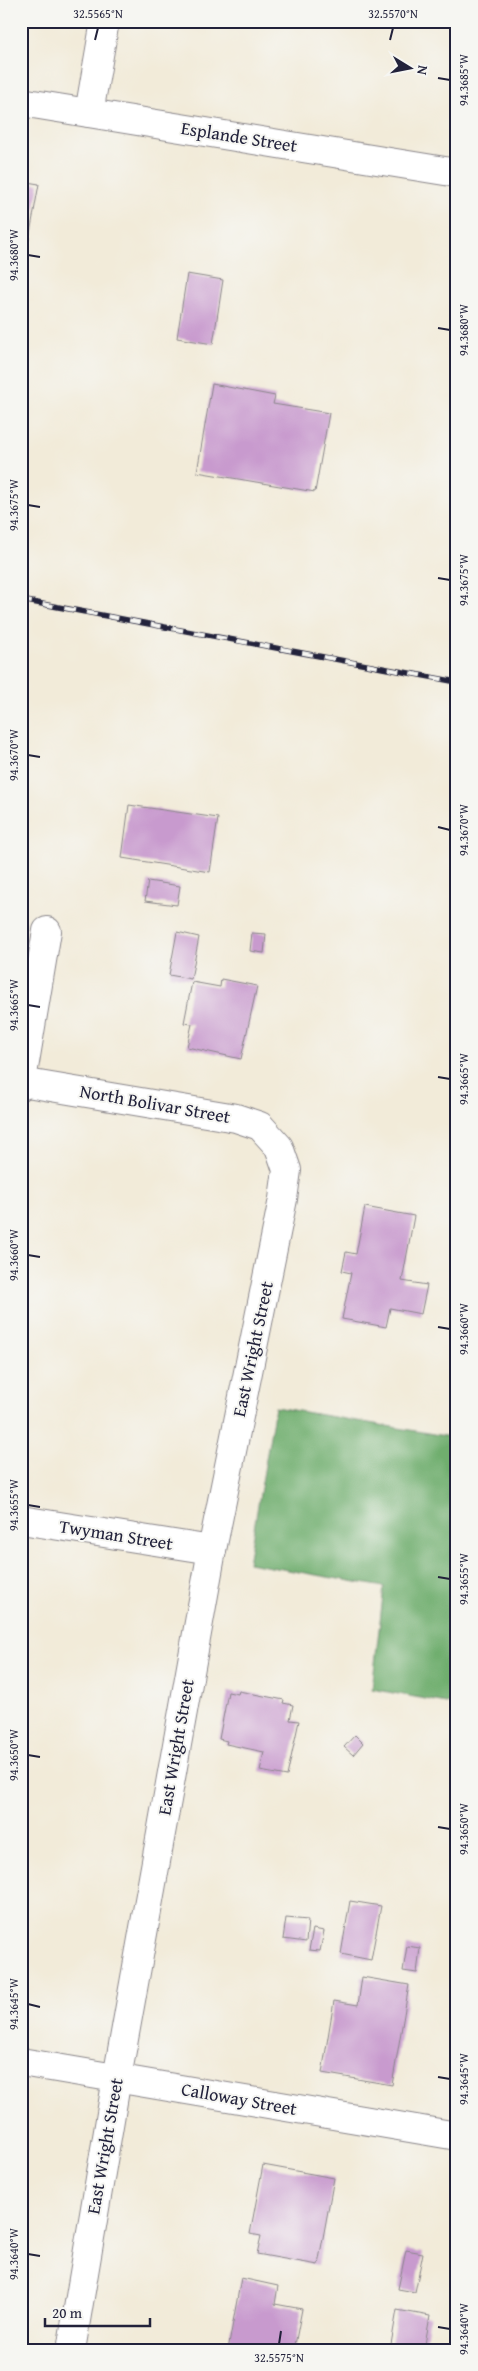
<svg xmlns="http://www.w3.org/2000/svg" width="478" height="2371" font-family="'Gentium Book Plus',serif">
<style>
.forest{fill:#70ae6e;stroke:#496854}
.building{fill:#c89ace}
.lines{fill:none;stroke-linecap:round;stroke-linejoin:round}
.minor-casing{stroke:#8a868a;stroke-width:30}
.minor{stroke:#fff;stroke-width:28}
.rail-casing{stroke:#22223b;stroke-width:5.5}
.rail{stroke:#f6f6f2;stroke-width:4;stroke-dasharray:11;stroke-linecap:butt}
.ticks{fill:none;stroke:#22223b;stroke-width:2}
.labels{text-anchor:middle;stroke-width:4;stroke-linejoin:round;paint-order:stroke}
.street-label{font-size:18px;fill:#22223b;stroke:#f6f6f2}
.neatline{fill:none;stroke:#22223b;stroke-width:2}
.ticks-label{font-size:12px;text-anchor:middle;fill:#22223b}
</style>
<rect width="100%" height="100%" fill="#f6f6f2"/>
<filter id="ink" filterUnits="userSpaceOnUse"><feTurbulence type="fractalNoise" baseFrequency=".02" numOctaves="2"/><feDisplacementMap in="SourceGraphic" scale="10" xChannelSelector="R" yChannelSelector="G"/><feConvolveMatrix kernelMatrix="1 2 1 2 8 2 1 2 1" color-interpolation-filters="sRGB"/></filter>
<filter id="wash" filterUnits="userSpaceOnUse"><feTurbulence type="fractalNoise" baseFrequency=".0096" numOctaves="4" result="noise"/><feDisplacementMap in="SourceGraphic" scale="20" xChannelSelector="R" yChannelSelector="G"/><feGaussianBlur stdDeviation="1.12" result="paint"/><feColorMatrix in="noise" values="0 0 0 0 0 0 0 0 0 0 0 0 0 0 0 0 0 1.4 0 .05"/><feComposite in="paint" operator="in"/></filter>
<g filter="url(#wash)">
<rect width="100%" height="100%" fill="#f2ebd9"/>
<path class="forest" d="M275 1407 457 1438V1705L372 1689 384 1587 248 1563Z"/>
<g id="blocks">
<g class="building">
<path d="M21 181 39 184 24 266H21Z"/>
<path d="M187 274 223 280 213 344 177 338Z"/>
<path d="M212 384 275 396 273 404 329 413 315 492 197 472Z"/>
<path d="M129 805 218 818 210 872 122 858Z"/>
<path d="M148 881 180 886 177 905 145 901Z"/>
<path d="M177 932 199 937 191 979 169 975Z"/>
<path d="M252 933 266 934 264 953 250 951Z"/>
<path d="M221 979 257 986 241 1059 187 1047 192 1024 184 1023 192 982 220 987Z"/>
<path d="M365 1207 414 1216 402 1281 427 1285 421 1314 390 1308 386 1327 342 1319 351 1273 342 1271 346 1252 356 1254Z"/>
<path d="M239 1691 284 1700 283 1703 293 1705 290 1720 299 1721 287 1776 260 1771 264 1752 226 1744 227 1741 219 1739 228 1692 238 1694Z"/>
<path d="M355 1735 363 1743 353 1755 344 1747Z"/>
<path d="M350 1901 381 1906 371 1960 341 1954Z"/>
<path d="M286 1918 308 1920 306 1942 283 1939Z"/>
<path d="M313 1929 324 1931 320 1951 309 1950Z"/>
<path d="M407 1946 420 1948 417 1973 403 1971Z"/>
<path d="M362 1977 409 1985 392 2085 322 2073 334 2001 358 2005Z"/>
<path d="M263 2165 334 2178 318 2265 257 2254 261 2236 250 2234Z"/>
<path d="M406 2250 423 2253 415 2292 398 2289Z"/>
<path d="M241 2278 278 2286 275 2304 302 2309 294 2350H228Z"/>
<path d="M397 2310 430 2316 424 2350H390Z"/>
</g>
</g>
</g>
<g filter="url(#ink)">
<use href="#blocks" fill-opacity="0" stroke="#8a868a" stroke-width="1"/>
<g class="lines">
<g class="minor-casing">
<g id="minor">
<path d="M21 102 457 173"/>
<path d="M89 113 105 21"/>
<path d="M21 1082 236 1118 260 1126 279 1147 287 1170 283 1199 212 1550 117 2078 71 2350"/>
<path d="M21 1086 47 931"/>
<path d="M21 1520 212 1550"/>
<path d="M21 2062 457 2136"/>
</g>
</g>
<use href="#minor" class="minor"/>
<g class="rail-casing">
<path id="rail" d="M21 600 457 682"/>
</g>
<use href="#rail" class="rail"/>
</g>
</g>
<path class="ticks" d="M95 40 98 28M390 40 393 28M438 78 450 80M28 255 40 257M438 328 450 330M28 505 40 507M438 578 450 580M28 755 40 757M438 827 450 830M28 1005 40 1007M438 1077 450 1079M28 1255 40 1257M438 1327 450 1329M28 1505 40 1507M438 1577 450 1579M28 1755 40 1757M438 1827 450 1829M28 2004 40 2007M438 2077 450 2079M28 2254 40 2256M438 2327 450 2329M279 2344 281 2331"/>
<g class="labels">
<g class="street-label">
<text transform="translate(239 137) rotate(9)" y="6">Esplande Street</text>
<text transform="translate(155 1104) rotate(10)" y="6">North Bolivar Street</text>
<text transform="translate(253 1349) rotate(-78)" y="6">East Wright Street</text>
<text transform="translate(116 1535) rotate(9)" y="6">Twyman Street</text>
<text transform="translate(176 1747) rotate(-80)" y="6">East Wright Street</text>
<text transform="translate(239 2099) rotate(10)" y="6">Calloway Street</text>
<text transform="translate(105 2146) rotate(-80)" y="6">East Wright Street</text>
</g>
</g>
<rect width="478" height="2371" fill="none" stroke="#f6f6f2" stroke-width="55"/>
<g transform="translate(410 68) rotate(100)" stroke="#f6f6f2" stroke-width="4" paint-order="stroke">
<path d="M0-4L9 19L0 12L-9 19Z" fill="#22223b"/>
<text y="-8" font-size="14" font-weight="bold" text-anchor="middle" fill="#22223b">N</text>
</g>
<path d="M45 2318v8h105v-8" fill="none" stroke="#22223b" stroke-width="2.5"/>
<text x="52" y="2318" font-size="15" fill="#22223b" stroke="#f6f6f2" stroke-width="4" paint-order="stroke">20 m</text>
<rect x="28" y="28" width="422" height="2316" class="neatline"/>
<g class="ticks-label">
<text x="98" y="18">32.5565°N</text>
<text x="393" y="18">32.5570°N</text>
<text transform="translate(464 80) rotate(-90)" y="4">94.3685°W</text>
<text transform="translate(14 255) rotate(-90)" y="4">94.3680°W</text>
<text transform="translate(464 330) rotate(-90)" y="4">94.3680°W</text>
<text transform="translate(14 505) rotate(-90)" y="4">94.3675°W</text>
<text transform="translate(464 580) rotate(-90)" y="4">94.3675°W</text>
<text transform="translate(14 755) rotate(-90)" y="4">94.3670°W</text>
<text transform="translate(464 830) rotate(-90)" y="4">94.3670°W</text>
<text transform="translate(14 1005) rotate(-90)" y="4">94.3665°W</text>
<text transform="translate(464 1079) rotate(-90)" y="4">94.3665°W</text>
<text transform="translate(14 1255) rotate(-90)" y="4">94.3660°W</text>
<text transform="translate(464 1329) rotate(-90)" y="4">94.3660°W</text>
<text transform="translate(14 1505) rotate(-90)" y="4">94.3655°W</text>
<text transform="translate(464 1579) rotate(-90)" y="4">94.3655°W</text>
<text transform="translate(14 1755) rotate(-90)" y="4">94.3650°W</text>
<text transform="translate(464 1829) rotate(-90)" y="4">94.3650°W</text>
<text transform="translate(14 2004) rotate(-90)" y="4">94.3645°W</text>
<text transform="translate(464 2079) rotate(-90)" y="4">94.3645°W</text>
<text transform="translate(14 2254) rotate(-90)" y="4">94.3640°W</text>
<text transform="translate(464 2329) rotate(-90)" y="4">94.3640°W</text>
<text x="279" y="2362">32.5575°N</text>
</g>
</svg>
